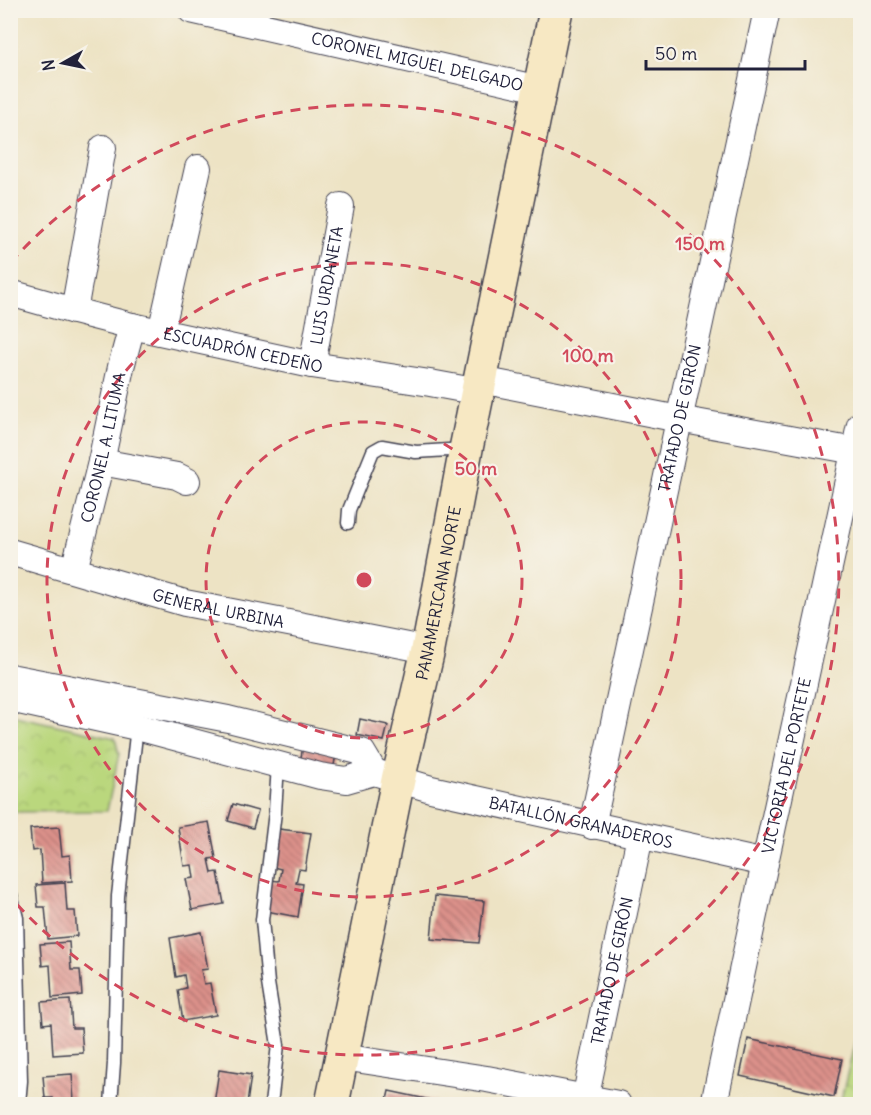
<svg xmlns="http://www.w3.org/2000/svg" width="871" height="1115" font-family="Delius,sans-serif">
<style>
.park{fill:url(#park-crowns);stroke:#6e7c5c;stroke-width:1.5}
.building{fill:url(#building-back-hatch)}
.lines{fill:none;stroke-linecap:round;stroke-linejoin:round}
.service-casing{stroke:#403f50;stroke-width:15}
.minor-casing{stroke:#403f50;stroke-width:28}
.secondary-casing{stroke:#403f50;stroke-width:36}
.service{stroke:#fff;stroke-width:12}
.minor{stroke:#fff;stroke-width:26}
.secondary{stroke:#f7e8c3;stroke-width:33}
.ring{fill:none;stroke:#d1495b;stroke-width:3;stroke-dasharray:10 8}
.labels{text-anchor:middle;stroke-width:4.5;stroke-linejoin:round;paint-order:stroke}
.street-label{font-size:16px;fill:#22223b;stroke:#f7f3e8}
.centre{fill:#d1495b;stroke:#f7f3e8;stroke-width:3}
.ring-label{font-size:18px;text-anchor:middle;font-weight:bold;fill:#d1495b;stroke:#f7f3e8;stroke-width:4.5;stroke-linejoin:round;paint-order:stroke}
</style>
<defs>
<pattern id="park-crowns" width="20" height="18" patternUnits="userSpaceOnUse" patternTransform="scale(1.5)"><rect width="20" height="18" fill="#bad77d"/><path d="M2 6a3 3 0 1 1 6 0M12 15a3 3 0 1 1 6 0" fill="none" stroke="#a0b86d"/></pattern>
<pattern id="building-back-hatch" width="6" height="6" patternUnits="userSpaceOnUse" patternTransform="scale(1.5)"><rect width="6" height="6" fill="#dc918a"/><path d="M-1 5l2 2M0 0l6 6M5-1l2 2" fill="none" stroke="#b27672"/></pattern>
</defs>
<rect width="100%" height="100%" fill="#f7f3e8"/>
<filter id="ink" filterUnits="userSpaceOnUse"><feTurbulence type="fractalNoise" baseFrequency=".0167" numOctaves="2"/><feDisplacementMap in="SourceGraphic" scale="12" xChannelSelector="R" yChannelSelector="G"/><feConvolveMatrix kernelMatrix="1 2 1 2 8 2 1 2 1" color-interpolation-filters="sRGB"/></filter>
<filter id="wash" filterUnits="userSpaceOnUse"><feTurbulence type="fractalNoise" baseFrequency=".008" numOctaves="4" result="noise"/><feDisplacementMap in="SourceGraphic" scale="24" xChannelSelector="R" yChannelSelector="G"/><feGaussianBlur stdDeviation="1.35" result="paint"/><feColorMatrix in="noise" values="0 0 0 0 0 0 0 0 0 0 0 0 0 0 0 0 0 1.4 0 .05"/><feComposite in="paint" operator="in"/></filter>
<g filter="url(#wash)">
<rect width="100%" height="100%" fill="#ede3c4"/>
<g class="park">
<path d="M11 715 115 738 119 754 107 811 11 812Z"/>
<path d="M860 1021V1104H840Z"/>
</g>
<g id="blocks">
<g class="building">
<path d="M360 719 388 725 384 741 357 735Z"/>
<path d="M303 746 336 754 333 771 300 763Z"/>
<path d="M233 804 258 811 253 828 228 821Z"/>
<path d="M209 822 216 858 209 859 212 873 218 872 224 904 192 910 186 879 194 878 192 865 184 866 178 827Z"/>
<path d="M59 827 62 856 70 855 72 881 42 883 40 850 32 851 30 829Z"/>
<path d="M279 829 311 833 305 870 299 869 296 883 303 884 298 917 266 911 270 880 279 881 281 869 273 867Z"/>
<path d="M65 883 67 911H75L77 936 48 939 45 907H38L36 885Z"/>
<path d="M435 896 484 901 479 943 431 939Z"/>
<path d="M201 932 208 969 201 970 204 984 210 983 216 1015 183 1021 178 990 186 988 184 975 176 977 170 938Z"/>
<path d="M69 942 71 970H80L82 995 52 998 50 965 42 966 40 944Z"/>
<path d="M70 1000 72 1028H81L83 1053 53 1055 51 1023 43 1024 41 1002Z"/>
<path d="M748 1039 842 1059 834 1097 740 1076Z"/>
<path d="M219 1070 251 1075 247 1104H214Z"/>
<path d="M72 1074 74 1102H82L83 1104H53V1098H45L43 1076Z"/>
<path d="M389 1091 436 1101 435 1104H386Z"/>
</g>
</g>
</g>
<g filter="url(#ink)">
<use href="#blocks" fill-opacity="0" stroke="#403f50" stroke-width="1.5"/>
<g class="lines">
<g class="service-casing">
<g id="service">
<path d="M348 523 349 510 373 451 382 446 416 452 465 449"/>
<path d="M10 891 17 918 21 1081 19 1104"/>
<path d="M111 1104 114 1063 118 896 137 726"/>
<path d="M271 1104 278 1045 268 983 262 920 275 812 278 765"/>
</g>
</g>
<g class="minor-casing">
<g id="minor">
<path id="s1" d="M191 10 539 89"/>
<path id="s2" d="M10 293 74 311 132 326 312 365 430 383 479 392"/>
<path d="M74 311 103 148"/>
<path d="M161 332 198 168"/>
<path id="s3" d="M312 365 341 206"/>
<path d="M481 380 679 419 855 451"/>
<path d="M101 462 177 476 187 481"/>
<path id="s4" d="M10 552 185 603 428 650"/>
<path id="s5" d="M74 570 101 462 121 367 132 326"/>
<path d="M10 677 228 719 362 752 374 772"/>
<path id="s6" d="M10 699 137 727 320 776 346 780 374 772 431 789 765 863"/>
<path id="s7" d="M592 826 767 10"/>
<path d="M342 1057 487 1079 618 1104"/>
<path id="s8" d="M584 1104 640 836"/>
<path id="s9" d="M714 1104 765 863 860 425"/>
</g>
</g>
<g class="secondary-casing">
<g id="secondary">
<path id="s10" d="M332 1104 398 780 428 650 466 449 556 10"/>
</g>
</g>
<use href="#service" class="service"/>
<use href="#minor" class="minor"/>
<use href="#secondary" class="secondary"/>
</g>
</g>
<g class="ring">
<circle cx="364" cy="580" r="158"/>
<circle cx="364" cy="580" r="317"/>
<path d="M11 262A475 475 0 1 1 11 898"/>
</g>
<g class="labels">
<g class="street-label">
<text dy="6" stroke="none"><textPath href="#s1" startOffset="232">CORONEL MIGUEL DELGADO</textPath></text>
<text dy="6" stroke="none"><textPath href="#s3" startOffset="81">LUIS URDANETA</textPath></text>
<text dy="6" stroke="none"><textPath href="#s2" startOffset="240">ESCUADRÓN CEDEÑO</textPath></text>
<text dy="6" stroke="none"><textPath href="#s7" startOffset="417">TRATADO DE GIRÓN</textPath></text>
<text dy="6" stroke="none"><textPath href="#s5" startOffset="126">CORONEL A. LITUMA</textPath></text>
<text dy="6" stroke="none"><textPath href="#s10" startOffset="522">PANAMERICANA NORTE</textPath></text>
<text dy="6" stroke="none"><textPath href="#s4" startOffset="216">GENERAL URBINA</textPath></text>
<text dy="6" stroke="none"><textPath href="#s9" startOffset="346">VICTORIA DEL PORTETE</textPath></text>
<text dy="6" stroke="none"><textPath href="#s6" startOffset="588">BATALLÓN GRANADEROS</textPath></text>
<text dy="6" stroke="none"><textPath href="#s8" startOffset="136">TRATADO DE GIRÓN</textPath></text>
</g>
</g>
<circle cx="364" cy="580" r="9" class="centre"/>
<g class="ring-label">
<text x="700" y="250">150 m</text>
<text x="588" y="362">100 m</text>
<text x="476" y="475">50 m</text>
</g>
<rect width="871" height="1115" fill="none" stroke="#f7f3e8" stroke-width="36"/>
<g transform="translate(63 63) rotate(261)" stroke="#f7f3e8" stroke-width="4.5" paint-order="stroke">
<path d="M0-4.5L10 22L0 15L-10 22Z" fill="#22223b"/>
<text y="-9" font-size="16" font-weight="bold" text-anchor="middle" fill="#22223b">N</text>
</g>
<path d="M646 60v9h159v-9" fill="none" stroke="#22223b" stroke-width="3"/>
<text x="655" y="60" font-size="18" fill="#22223b" stroke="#f7f3e8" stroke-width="4.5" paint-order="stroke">50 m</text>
</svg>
